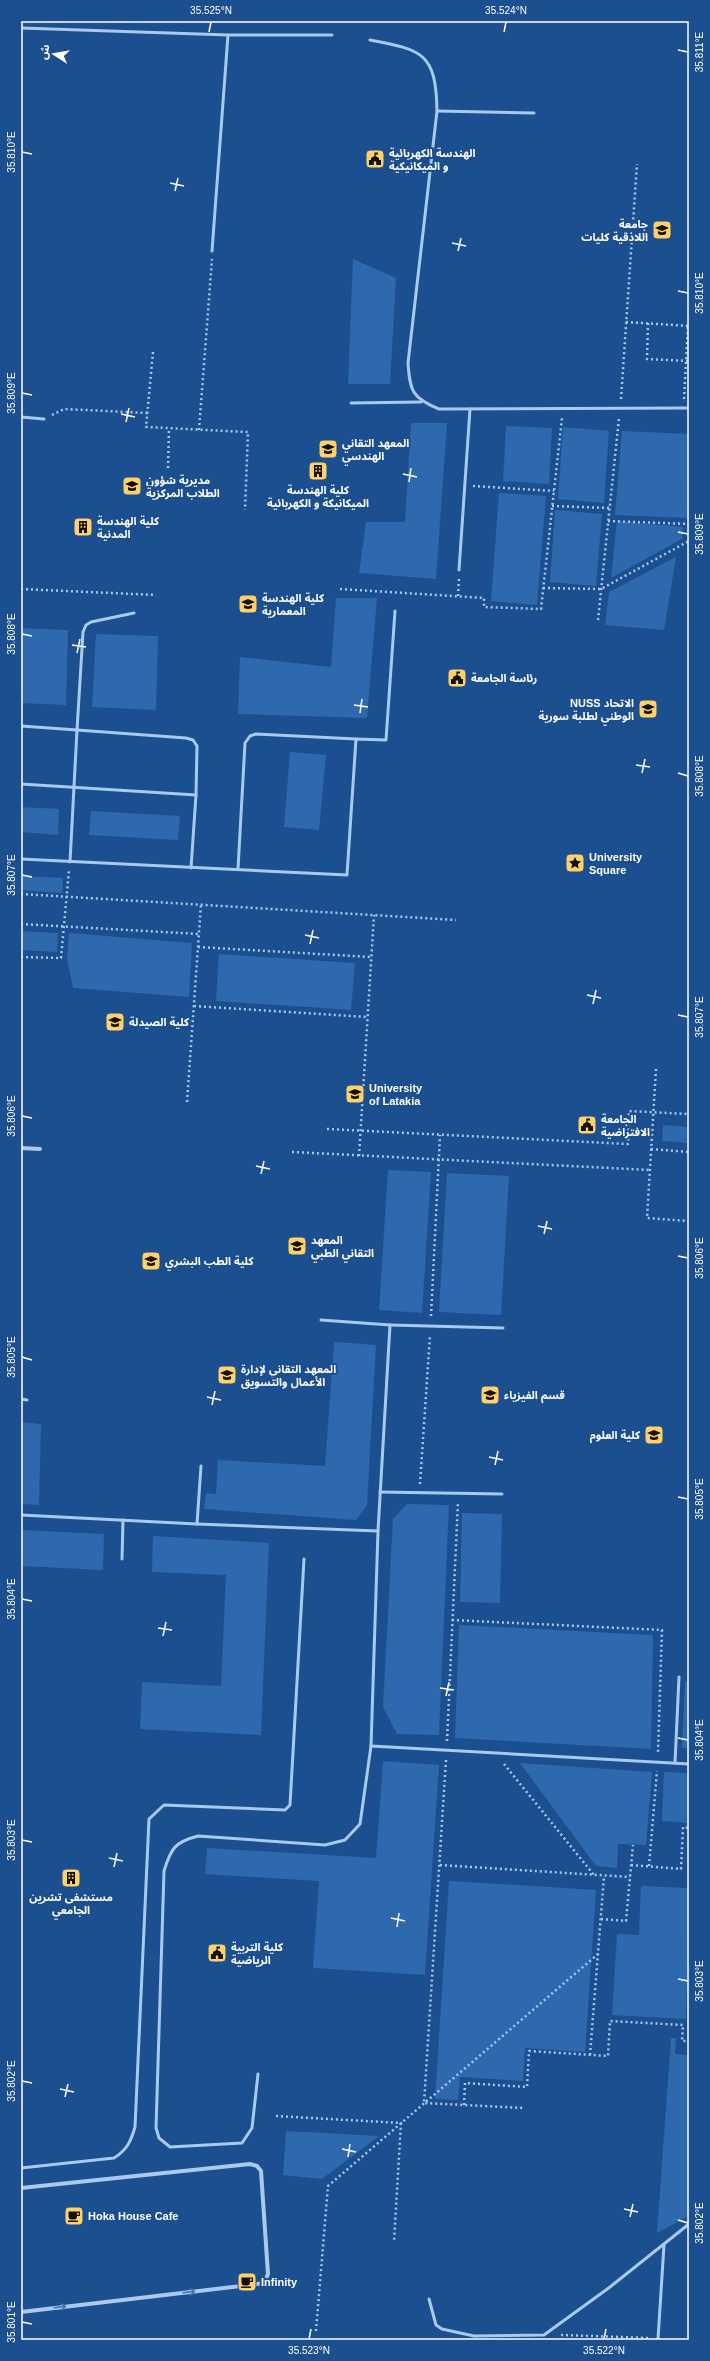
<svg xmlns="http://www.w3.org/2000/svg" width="710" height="2361" font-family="Arial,'Noto Sans Arabic',sans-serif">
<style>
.grass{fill:#2e69ad}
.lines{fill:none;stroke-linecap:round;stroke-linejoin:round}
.path{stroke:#a9c9ee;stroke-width:2.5;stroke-dasharray:2 3;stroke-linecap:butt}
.lane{stroke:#a9c9ee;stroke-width:3}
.street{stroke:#a9c9ee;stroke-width:4}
.oneway{stroke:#4674ac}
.ticks{fill:none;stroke:#fff;stroke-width:1.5}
.labels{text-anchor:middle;stroke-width:4;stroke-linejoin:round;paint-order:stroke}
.poi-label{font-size:11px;font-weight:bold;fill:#fff;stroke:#1b4f8f;text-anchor:start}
.neatline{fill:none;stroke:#fff;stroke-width:1.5}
.ticks-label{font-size:10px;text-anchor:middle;fill:#fff}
</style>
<rect width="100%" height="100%" fill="#1b4f8f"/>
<g class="grass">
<path d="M353 259 396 278 390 384H348Z"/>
<path d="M411 423H447L436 579 359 573 366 522H405Z"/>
<path d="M506 426 552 428 549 484 503 481Z"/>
<path d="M563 427 609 431 604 503 558 499Z"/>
<path d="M622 431 689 434 687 518 615 515Z"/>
<path d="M499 493 546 496 537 605 491 601Z"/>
<path d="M555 510 602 514 596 586 550 582Z"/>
<path d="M617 521 683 527 682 539 611 578Z"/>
<path d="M676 557 664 630 605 625 609 592Z"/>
<path d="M336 598H377L367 718 238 714 240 657 331 667Z"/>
<path d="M21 628 68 630 66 705 21 703Z"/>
<path d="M96 634 158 636 156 710 92 707Z"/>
<path d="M290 752 326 755 319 830 284 827Z"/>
<path d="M21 807 59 809 58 835 21 832Z"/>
<path d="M91 811 180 816 178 840 89 835Z"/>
<path d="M21 876 63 878 62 893 21 890Z"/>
<path d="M21 931 58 933 57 952 21 950Z"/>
<path d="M69 933 192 943 189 997 73 988 67 959Z"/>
<path d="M219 954 355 963 351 1010 216 1001Z"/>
<path d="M663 1125 689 1127V1143L662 1141Z"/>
<path d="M388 1170 431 1172 422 1313 379 1310Z"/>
<path d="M447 1173 509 1176 501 1315 439 1312Z"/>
<path d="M334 1342 376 1345 367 1505 356 1520 204 1509 206 1493 216 1494 218 1460 325 1466Z"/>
<path d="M21 1422 41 1424 39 1505 21 1504Z"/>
<path d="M407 1504 449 1505 439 1735 397 1734 383 1707 393 1519Z"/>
<path d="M462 1513 502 1514 500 1603 460 1602Z"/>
<path d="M21 1530 104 1534 103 1570 21 1566Z"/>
<path d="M153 1536 269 1543 261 1735 140 1729 142 1682 221 1686 226 1575 152 1572Z"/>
<path d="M459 1625 653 1635 651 1749 455 1738Z"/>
<path d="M685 1681H689V1748H682Z"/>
<path d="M383 1761 439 1765 425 1975 313 1968 319 1881 205 1874 207 1848 376 1858Z"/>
<path d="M520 1763 652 1772 646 1845 618 1844 617 1868 596 1866Z"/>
<path d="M664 1772 689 1773V1823L662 1821Z"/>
<path d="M449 1881 596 1890 585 2052 525 2048 523 2081 460 2077 458 2100 435 2099Z"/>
<path d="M641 1886 689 1888 686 2019 612 2015 617 1934 639 1935Z"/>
<path d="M671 2038H676L675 2054 689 2055V2216L657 2233Z"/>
<path d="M286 2131 379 2136 322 2179 283 2175Z"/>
</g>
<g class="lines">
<g class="path">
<path d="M626 322 689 326"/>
<path d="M648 323 647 359 689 361"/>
<path d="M153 352 146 427 248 432 245 510"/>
<path d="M621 399 637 164"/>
<path d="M684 399 688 325"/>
<path d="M52 415 64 409 148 413"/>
<path d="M199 430 212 259"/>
<path d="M168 468 169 428"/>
<path d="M473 486 554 491"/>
<path d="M552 506 609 508"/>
<path d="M608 521 689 524"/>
<path d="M543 588 601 589 689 541"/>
<path d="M21 589 156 595"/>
<path d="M340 589 484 598V607L541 609 562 418"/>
<path d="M458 596 459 578"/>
<path d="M598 620 619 418"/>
<path d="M21 894 456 920"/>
<path d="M21 924 199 934"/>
<path d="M198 947 371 957"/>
<path d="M21 957 61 958 69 870"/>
<path d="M194 1006 367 1017"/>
<path d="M656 1069 647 1218 688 1221"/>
<path d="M187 1102 201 904"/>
<path d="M327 1129 628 1144 629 1111 689 1114"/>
<path d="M651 1149 689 1152"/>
<path d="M292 1152 650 1170"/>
<path d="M359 1156 374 915"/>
<path d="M431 1316 440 1135"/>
<path d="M420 1484 430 1335"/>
<path d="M452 1620 662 1630 658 1752"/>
<path d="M447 1741 458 1502"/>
<path d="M446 1760 424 2103 523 2108"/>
<path d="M504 1764 594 1875"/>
<path d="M440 1865 630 1877"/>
<path d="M631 1865 681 1869 683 1827 689 1828"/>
<path d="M649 1866 657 1771"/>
<path d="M601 1919 626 1921 633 1845"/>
<path d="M590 2055 604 1876"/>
<path d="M464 2105 465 2083 527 2087 529 2051 608 2056 610 2021 683 2025 682 2041H689"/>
<path d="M276 2116 401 2123 394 2242"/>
<path d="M316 2331 328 2186 598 1954"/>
<path d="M561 2335 649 2338"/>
</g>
<g class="lane">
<path d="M21 28 228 35H332"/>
<path d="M370 40C423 50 436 53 437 111L408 363C410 391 412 398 439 409L689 408"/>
<path d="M437 111 534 113"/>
<path d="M212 251 228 35"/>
<path d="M351 403 421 402"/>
<path d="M21 417 44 419"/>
<path d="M459 570 470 409"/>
<path d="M21 726 77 730 83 632 86 625 91 622 134 613"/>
<path d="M21 784 196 795"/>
<path d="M21 859 347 875 356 739 386 740 395 611"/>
<path d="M70 862 77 730 186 738 193 740 197 746 196 795 191 868"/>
<path d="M238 869 245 743 250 736 256 734 356 739"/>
<path d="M321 1320 390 1325 378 1531"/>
<path d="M390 1325 503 1328"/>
<path d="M21 1399 27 1400"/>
<path d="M380 1492 502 1494"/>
<path d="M21 1515 197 1524 378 1531 371 1746 360 1824 345 1840 325 1845 198 1836C175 1842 171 1848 164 1871L156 2128 159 2138 170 2147 242 2143 252 2128 258 2074"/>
<path d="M197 1524 201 1466"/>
<path d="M122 1559 123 1520"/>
<path d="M371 1746 689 1764"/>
<path d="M675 1763 679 1677"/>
<path d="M21 2168 114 2158C127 2150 131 2141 135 2127L149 1819 164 1805 285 1810 290 1805 304 1559"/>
<path d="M429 2299 436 2325 442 2329 474 2336 544 2335 610 2287 689 2224"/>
<path d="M658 2339 664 2245"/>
</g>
<g class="street">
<path d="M21 1148 40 1149"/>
<path d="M21 2188 250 2164 257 2166 261 2171 268 2274 265 2281 258 2284 21 2312"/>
</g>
</g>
<defs><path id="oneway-shaft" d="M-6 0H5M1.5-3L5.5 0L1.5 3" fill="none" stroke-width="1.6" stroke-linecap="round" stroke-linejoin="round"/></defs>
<g class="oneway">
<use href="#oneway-shaft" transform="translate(189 2292) rotate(-7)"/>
<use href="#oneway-shaft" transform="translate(60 2307) rotate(-7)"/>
</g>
<path class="ticks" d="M209 32 211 22M504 32 506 22M678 50 688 52M22 152 32 154M170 183 184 186M175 191 178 178M452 243 466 246M458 251 461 238M678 291 688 293M22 393 32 395M121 414 135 417M126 422 129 408M403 474 417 477M409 482 411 468M678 532 688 534M22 634 32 636M72 645 86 647M77 653 80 639M354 705 368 707M360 713 362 699M636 765 650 767M642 773 645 759M678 773 688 776M22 875 32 877M305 935 319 938M310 944 313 930M587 995 601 998M593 1004 596 990M678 1015 688 1017M22 1116 32 1118M256 1166 270 1169M261 1174 264 1161M538 1226 552 1229M544 1234 547 1221M678 1256 688 1258M22 1357 32 1360M207 1397 221 1400M212 1405 215 1391M489 1457 503 1460M495 1465 498 1451M678 1497 688 1499M22 1599 32 1601M158 1628 172 1630M163 1636 166 1622M440 1688 454 1690M446 1696 449 1682M678 1738 688 1740M22 1840 32 1842M109 1858 123 1861M114 1867 117 1853M391 1918 405 1921M397 1927 399 1913M678 1979 688 1981M22 2081 32 2083M60 2089 74 2092M65 2097 68 2084M342 2149 356 2152M348 2157 350 2144M624 2209 638 2212M630 2217 633 2204M678 2220 688 2223M22 2322 32 2324M309 2339 311 2329M604 2339 606 2329"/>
<defs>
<g id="civic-square" transform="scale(1)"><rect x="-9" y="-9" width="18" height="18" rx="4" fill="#ffd166" stroke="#1b4f8f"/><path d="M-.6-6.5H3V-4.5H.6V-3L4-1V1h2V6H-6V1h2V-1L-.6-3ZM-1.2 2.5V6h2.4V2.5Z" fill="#111"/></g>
<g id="university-square" transform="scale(1)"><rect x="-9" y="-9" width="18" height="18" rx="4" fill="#ffd166" stroke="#1b4f8f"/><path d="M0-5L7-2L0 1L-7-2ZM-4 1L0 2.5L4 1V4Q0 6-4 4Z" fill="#111"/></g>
<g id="building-square" transform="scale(1)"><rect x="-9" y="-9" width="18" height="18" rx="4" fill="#ffd166" stroke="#1b4f8f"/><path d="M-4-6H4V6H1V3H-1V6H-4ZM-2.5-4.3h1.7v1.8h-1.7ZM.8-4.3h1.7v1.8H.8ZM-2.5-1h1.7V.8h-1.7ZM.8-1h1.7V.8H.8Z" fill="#111"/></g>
<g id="sight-square" transform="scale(1)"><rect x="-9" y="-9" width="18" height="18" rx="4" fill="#ffd166" stroke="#1b4f8f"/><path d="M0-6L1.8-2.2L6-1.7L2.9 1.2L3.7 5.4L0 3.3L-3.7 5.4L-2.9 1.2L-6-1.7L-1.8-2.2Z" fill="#111"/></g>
<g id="cafe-square" transform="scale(1)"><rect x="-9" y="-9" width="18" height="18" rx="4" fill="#ffd166" stroke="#1b4f8f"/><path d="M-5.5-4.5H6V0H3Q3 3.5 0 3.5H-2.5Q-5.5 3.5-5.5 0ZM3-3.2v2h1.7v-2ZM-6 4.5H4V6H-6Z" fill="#111"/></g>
</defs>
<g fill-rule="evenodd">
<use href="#civic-square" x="375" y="159"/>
<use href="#university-square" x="662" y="230"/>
<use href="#university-square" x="328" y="449"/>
<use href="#building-square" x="318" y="471"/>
<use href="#university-square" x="132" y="486"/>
<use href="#building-square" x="83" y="527"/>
<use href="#university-square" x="248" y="604"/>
<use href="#civic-square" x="457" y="678"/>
<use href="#university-square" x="648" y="709"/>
<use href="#sight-square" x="575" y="863"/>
<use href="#university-square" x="115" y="1022"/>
<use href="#university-square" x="355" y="1094"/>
<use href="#civic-square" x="587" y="1125"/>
<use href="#university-square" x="297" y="1246"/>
<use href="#university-square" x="151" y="1261"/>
<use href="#university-square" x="227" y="1375"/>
<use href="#university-square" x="490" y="1395"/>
<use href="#university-square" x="654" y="1435"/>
<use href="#building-square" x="71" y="1878"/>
<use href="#civic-square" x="217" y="1953"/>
<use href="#cafe-square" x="74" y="2216"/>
<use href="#cafe-square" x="247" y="2282"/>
</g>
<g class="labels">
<g class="poi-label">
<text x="389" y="157">الهندسة الكهربائية<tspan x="389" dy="13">و الميكانيكية</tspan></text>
<text x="648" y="228" text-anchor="end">جامعة<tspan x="648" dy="13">اللاذقية كليات</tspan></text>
<text x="342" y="447">المعهد التقاني<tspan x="342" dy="13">الهندسي</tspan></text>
<text x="146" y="484">مديرية شؤون<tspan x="146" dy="13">الطلاب المركزية</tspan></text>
<text x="318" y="494" text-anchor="middle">كلية الهندسة<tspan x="318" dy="13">الميكانيكة و الكهربائية</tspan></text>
<text x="97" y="525">كلية الهندسة<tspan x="97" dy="13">المدنية</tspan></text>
<text x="262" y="602">كلية الهندسة<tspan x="262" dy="13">المعمارية</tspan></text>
<text x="471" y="682">رئاسة الجامعة</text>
<text x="634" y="707" text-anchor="end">NUSS الاتحاد<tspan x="634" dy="13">الوطني لطلبة سورية</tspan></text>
<text x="589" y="861">University<tspan x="589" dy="13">Square</tspan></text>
<text x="129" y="1026">كلية الصيدلة</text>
<text x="369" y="1092">University<tspan x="369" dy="13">of Latakia</tspan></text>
<text x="601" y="1123">الجامعة<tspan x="601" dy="13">الافتراضية</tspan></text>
<text x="311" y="1244">المعهد<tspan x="311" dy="13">التقاني الطبي</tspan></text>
<text x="165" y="1265">كلية الطب البشري</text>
<text x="241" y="1373">المعهد التقاني لإدارة<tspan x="241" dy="13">الأعمال والتسويق</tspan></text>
<text x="504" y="1399">قسم الفيزياء</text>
<text x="640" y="1439" text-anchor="end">كلية العلوم</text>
<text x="71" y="1901" text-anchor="middle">مستشفى تشرين<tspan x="71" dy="13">الجامعي</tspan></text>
<text x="231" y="1951">كلية التربية<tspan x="231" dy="13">الرياضية</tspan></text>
<text x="88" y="2220">Hoka House Cafe</text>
<text x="261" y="2286">Infinity</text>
</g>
</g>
<rect width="710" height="2361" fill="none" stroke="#1b4f8f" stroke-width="44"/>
<g transform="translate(54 54) rotate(282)" stroke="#1b4f8f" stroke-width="3" paint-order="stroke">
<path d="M0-3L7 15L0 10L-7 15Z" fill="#ffffff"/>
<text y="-6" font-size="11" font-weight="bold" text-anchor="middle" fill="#ffffff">ش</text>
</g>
<rect x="22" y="22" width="666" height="2317" class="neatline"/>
<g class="ticks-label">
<text x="211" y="14">35.525°N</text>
<text x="506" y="14">35.524°N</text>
<text transform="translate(699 52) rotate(-90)" y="4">35.811°E</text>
<text transform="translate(11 152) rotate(-90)" y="4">35.810°E</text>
<text transform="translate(699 293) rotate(-90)" y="4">35.810°E</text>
<text transform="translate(11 393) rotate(-90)" y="4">35.809°E</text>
<text transform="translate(699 534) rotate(-90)" y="4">35.809°E</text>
<text transform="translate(11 634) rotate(-90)" y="4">35.808°E</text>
<text transform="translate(699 776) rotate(-90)" y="4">35.808°E</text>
<text transform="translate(11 875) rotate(-90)" y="4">35.807°E</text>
<text transform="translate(699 1017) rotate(-90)" y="4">35.807°E</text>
<text transform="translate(11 1116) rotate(-90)" y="4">35.806°E</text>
<text transform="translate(699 1258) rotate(-90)" y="4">35.806°E</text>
<text transform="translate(11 1357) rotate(-90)" y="4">35.805°E</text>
<text transform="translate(699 1499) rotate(-90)" y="4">35.805°E</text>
<text transform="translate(11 1599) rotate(-90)" y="4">35.804°E</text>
<text transform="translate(699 1740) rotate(-90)" y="4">35.804°E</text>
<text transform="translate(11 1840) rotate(-90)" y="4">35.803°E</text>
<text transform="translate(699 1981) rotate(-90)" y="4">35.803°E</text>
<text transform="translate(11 2081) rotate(-90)" y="4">35.802°E</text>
<text transform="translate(699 2223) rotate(-90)" y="4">35.802°E</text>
<text transform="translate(11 2322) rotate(-90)" y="4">35.801°E</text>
<text x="309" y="2354">35.523°N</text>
<text x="604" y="2354">35.522°N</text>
</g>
</svg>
